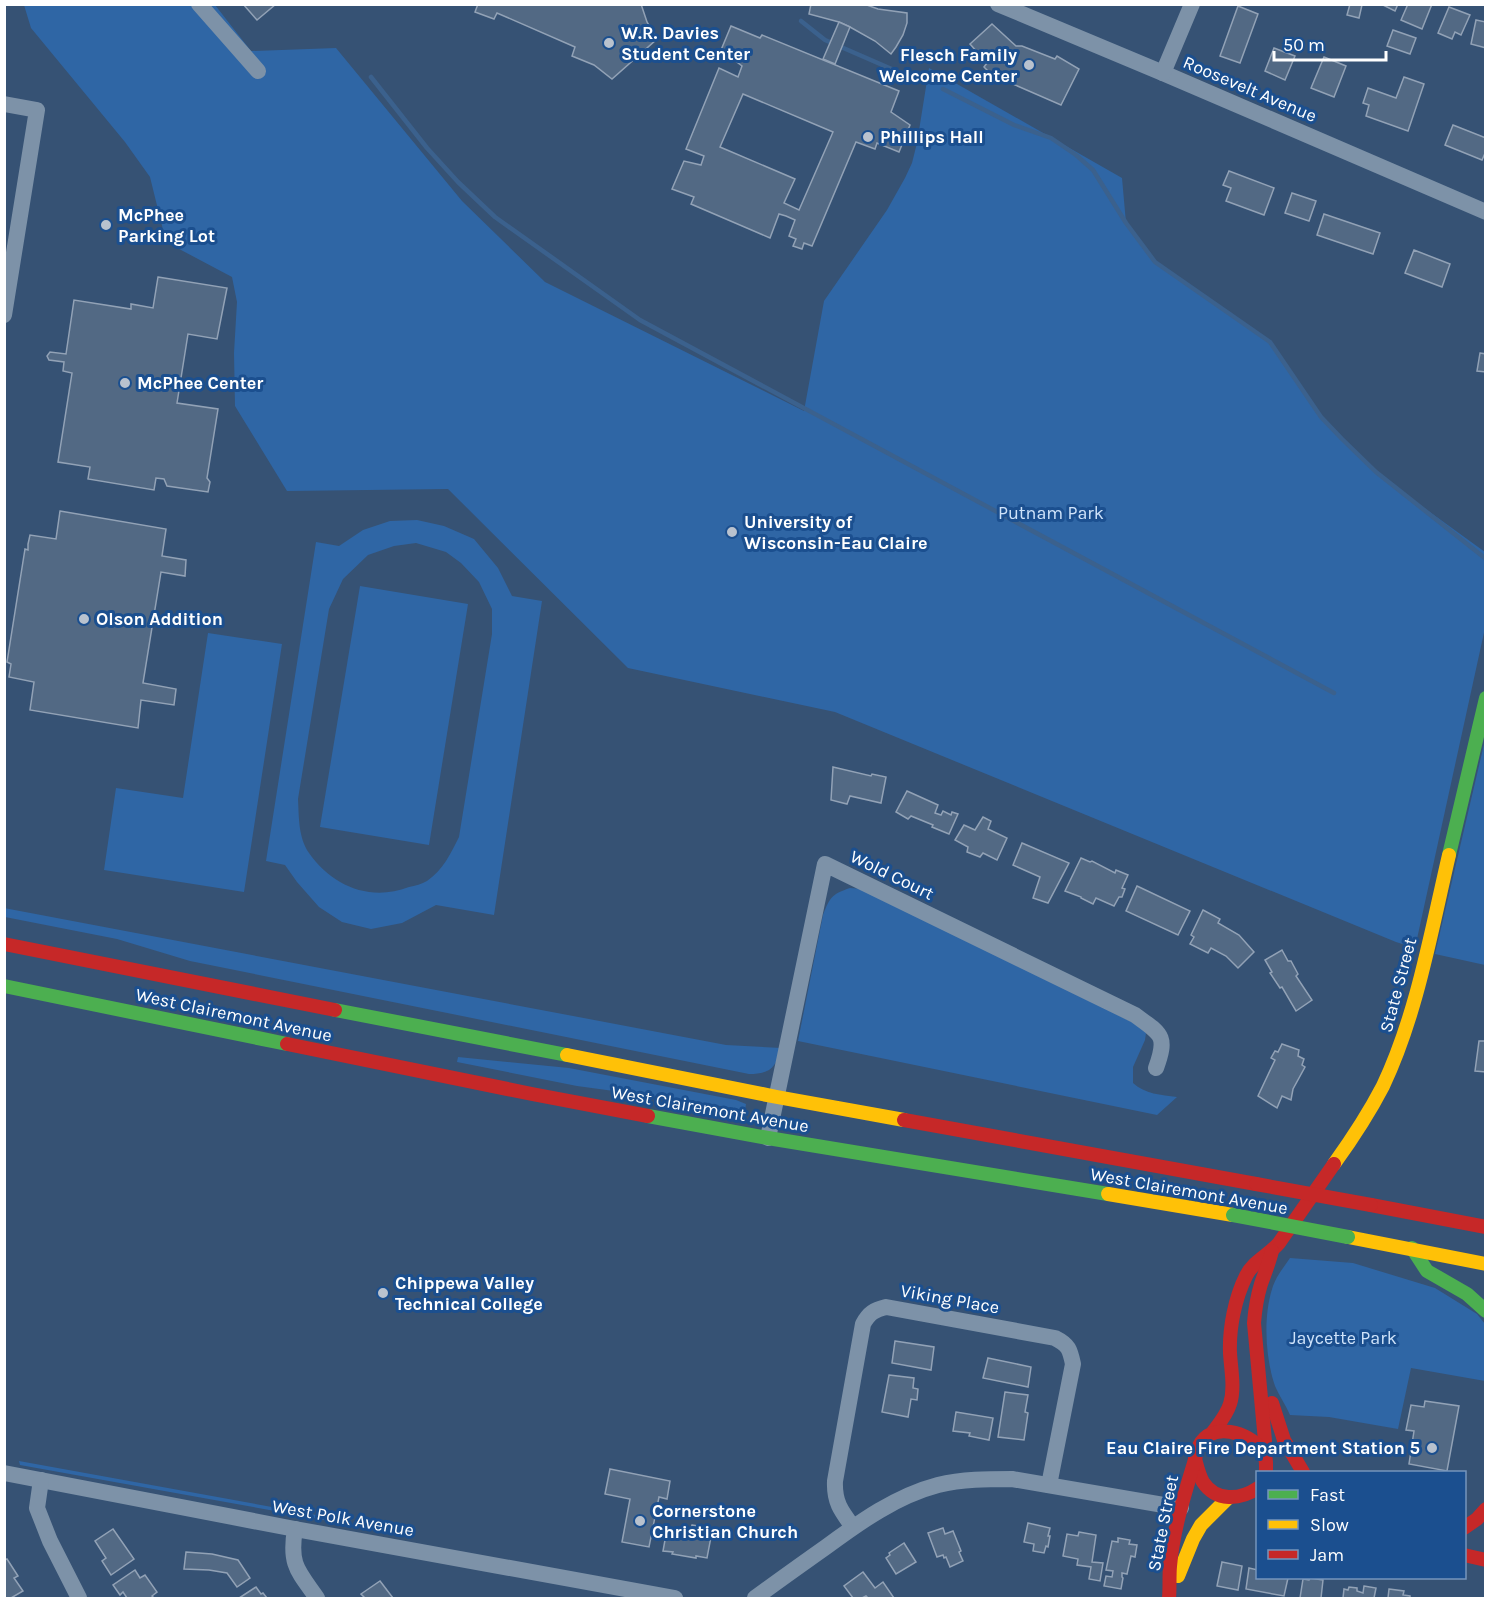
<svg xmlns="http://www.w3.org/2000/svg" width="1490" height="1603" font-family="Karla,sans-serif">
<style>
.green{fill:#2f66a5;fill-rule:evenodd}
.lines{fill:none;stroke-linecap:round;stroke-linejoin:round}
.stream{stroke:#3b618d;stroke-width:4.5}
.building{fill:#526984;stroke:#92a2b6;stroke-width:1.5;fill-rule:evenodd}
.street{stroke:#7d92a8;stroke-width:16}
.fast{stroke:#4caf50;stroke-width:14}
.slow{stroke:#ffc107;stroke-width:14}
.jam{stroke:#c62828;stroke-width:14}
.fast-bridge{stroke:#4caf50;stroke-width:14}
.jam-bridge{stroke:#c62828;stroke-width:14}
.poi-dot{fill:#b9c2ce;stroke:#1b4f8f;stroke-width:2}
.labels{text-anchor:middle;stroke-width:6;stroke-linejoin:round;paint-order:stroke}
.poi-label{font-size:18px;font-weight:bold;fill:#fff;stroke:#1b4f8f;text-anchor:start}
.street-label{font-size:18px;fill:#fff;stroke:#1b4f8f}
.park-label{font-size:18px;fill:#cfe3fa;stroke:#1b4f8f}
</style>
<rect width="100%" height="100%" fill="#365274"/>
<g class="green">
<path d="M24 5H215L251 51 336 48 462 201 545 282 804 411 824 301 887 210 905 178 912 163 917 143 929 68 1122 178 1126 223 1155 262 1270 342 1321 417 1342 439 1376 473 1485 552V628L1415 948 1396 942 835 712 628 668 448 489 287 491 235 406 234 353 237 302 232 277 166 242 150 177 125 142 31 28Z"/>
<path d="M417 520 444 526 474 539 498 568 512 596 542 601 494 915 436 905 402 923 371 929 342 922 319 907 297 882 285 865 266 861 316 542 339 546 363 530 390 521ZM416 543 446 552 461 563 479 582 492 609V634L459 837C451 853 443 870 427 881 422 884 415 886 409 887 370 902 332 886 309 853 298 837 299 816 298 799L329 609 343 579 368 555 394 546Z"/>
<path d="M360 586 468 604 429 845 320 827Z"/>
<path d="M208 633 282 644 244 892 104 870 116 788 183 798Z"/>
<path d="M1485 740V965L1435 954Z"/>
<path d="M850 888 864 889 1142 1027 1146 1033 1145 1040 1133 1067V1083C1145 1094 1161 1095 1177 1097L1157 1115 798 1041 823 915C830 897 832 894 850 888Z"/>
<path d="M4 908 726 1045 781 1048C776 1068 770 1074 749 1074L190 961 117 939 5 917Z"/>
<path d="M458 1057 569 1068 736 1100 746 1104 745 1110 702 1103 577 1086 457 1062Z"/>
<path d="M1290 1258 1353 1263 1435 1288 1477 1314 1485 1324V1381L1411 1368 1398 1429 1329 1417 1290 1415C1286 1405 1279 1396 1275 1386 1265 1357 1263 1315 1273 1286 1277 1275 1284 1267 1290 1258Z"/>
<path d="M19 1461 338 1519 336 1522 20 1465Z"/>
</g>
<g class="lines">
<g class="stream">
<path d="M801 21 825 40 910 77"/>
<path d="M371 77 427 148 458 182 495 217 640 320 1334 693"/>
<path d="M943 89 1014 125 1051 138 1076 155 1093 170 1126 223 1155 262 1270 342 1321 417 1342 439 1376 472 1486 559"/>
</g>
</g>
<g class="building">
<path d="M243 4H276L257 20Z"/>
<path d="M478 4H641L647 22 657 39 612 79 594 65 572 56 575 47 497 13 494 19 475 12Z"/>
<path d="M864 4 878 9 907 13V23L903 35 896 47 891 54 875 41 850 27 839 22 809 14 811 4Z"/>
<path d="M1350 4 1362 5 1359 18 1347 15Z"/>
<path d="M1381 4H1398L1395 11Z"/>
<path d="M1408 4H1432L1422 29 1401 20Z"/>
<path d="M1238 6 1258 14 1240 63 1220 56Z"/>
<path d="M1449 7 1470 15 1461 35 1455 32 1452 39 1438 33Z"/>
<path d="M1476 20 1486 22V48L1471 44Z"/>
<path d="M839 22 850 27 835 64 823 59Z"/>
<path d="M992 24 1016 46H1022L1055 59 1057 56 1079 69 1061 105 992 75 984 67 987 63 970 44Z"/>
<path d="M731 26 760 38 762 35 899 91 891 112 910 125 899 152 877 143 875 149 856 142 812 246 804 243 802 249 793 246 796 239 789 236 795 220 786 216 779 214 770 238 691 204 694 197 672 189 684 161 701 165 704 156 686 149 719 68 738 77 742 66 721 50ZM743 94 833 132 799 210 784 203 795 179 720 147Z"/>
<path d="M1393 30 1416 38 1410 54 1387 46Z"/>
<path d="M1274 48 1295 56 1285 80 1265 71Z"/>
<path d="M1324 57 1346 66 1334 97 1311 88Z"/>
<path d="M1404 77 1424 84 1408 131 1366 116 1369 105 1363 103 1368 88 1396 98Z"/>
<path d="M1453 125 1486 138V151L1482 160 1445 145Z"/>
<path d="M1229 171 1274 188 1264 215 1226 201 1231 188 1223 185Z"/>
<path d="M1292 193 1316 201 1309 221 1285 213Z"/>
<path d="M1324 214 1380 233 1373 254 1317 235Z"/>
<path d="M1414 250 1450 264 1442 287 1405 273Z"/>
<path d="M158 277 227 288 217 339 188 334 177 403 218 409 207 478 210 482 208 492 167 486 164 479 156 478 154 490 88 479 90 467 58 462 72 373 63 371 64 362 49 360 47 356 50 352 66 354 74 300 131 309V304L153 308Z"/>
<path d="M1480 353 1486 354V372L1477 371Z"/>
<path d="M60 511 166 529 162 556 186 560 185 576 161 572 143 683 176 689 174 705 141 700 138 728 30 710 34 682 9 677 11 664 7 662 25 549 28 550V544L30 535 56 539Z"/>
<path d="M833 767 871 776 872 774 886 777 881 803 850 796 847 804 831 800Z"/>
<path d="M907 791 938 805 935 813 941 815 943 811 951 815 952 812 958 814 949 834 932 827 933 825 911 816 908 819 896 812Z"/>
<path d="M983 817 991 821 988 829 1007 838 997 860 983 853 980 857 967 852 968 847 955 840 964 825 975 830Z"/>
<path d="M1022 843 1069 863 1048 903 1033 898 1040 877 1013 865Z"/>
<path d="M1081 858 1090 862 1092 861 1115 873 1116 870 1128 875 1122 888 1125 889 1122 897H1119L1114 906 1096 898 1093 904 1081 898V897L1065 891Z"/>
<path d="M1137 886 1190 911 1178 935 1126 911Z"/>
<path d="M1203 910 1220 919 1218 923 1239 935 1254 952 1238 968 1226 956 1211 948 1208 953 1190 944 1194 937 1191 935Z"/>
<path d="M1282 950 1288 961H1291L1298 974 1296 976 1312 1000 1296 1011 1282 987 1280 988 1270 973 1272 972 1265 960Z"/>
<path d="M1479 1041H1486V1072L1475 1071Z"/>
<path d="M1282 1044 1299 1050 1298 1056 1304 1059 1302 1065 1305 1067 1293 1089 1291 1100 1282 1096 1277 1108 1258 1096 1275 1060 1271 1058 1275 1051 1278 1052Z"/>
<path d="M895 1341 934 1347 931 1370 892 1363Z"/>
<path d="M988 1358 1031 1367 1028 1387 983 1378Z"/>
<path d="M889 1375 914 1378 913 1388 918 1389 917 1400 911 1399 908 1417 882 1412Z"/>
<path d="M1005 1392 1028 1395 1025 1412 1028 1413 1024 1440 998 1437Z"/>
<path d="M1425 1401 1459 1406 1447 1471 1409 1464 1414 1431 1406 1430 1411 1405 1424 1407Z"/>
<path d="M956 1412 993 1418 989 1440 969 1436 970 1433 953 1431Z"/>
<path d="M610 1469 670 1481 667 1499 659 1497 649 1547 622 1542 630 1499 605 1494Z"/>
<path d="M1028 1523 1050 1528 1048 1536H1050L1048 1547 1046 1546 1044 1553 1033 1551 1034 1544 1024 1542Z"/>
<path d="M692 1525 705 1527 704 1536 711 1537 707 1558 696 1556V1558L672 1554 673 1552 663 1551 667 1529 690 1534Z"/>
<path d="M943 1528 945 1534 953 1531 961 1551 959 1552 963 1561 950 1567 946 1557 944 1558 943 1555 937 1557 928 1533Z"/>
<path d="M113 1529 134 1559 111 1575 102 1561 106 1558 95 1541Z"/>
<path d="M1079 1532 1096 1535 1092 1562 1103 1563 1100 1581 1089 1579 1091 1567 1077 1565 1078 1559 1063 1556 1067 1534 1078 1536Z"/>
<path d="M1118 1538 1130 1540 1129 1544 1137 1545 1135 1557 1131 1556 1127 1574 1122 1573V1577L1123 1578 1121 1589 1104 1586 1106 1576 1112 1577 1113 1571 1106 1570 1112 1541 1118 1542Z"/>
<path d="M904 1543 916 1562 896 1574 886 1558 890 1555 889 1553Z"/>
<path d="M186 1552 212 1554 238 1560 250 1578 237 1587 227 1573 209 1570 184 1569Z"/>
<path d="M7 1559 18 1576 14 1578 23 1591 11 1598H4V1560Z"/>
<path d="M1222 1562 1242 1566 1238 1590 1217 1586Z"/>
<path d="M1249 1568 1258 1570V1578H1288L1284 1596 1246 1589Z"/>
<path d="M135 1570 140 1578 145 1575 157 1592 152 1596 154 1598H127L123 1592 120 1595 113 1585Z"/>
<path d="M863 1572 875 1588 883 1582 894 1598H868L866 1596 862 1598H853L844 1586Z"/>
<path d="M1310 1578 1323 1580 1321 1598H1300L1303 1579 1309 1580Z"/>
<path d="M380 1581 393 1598H365L361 1594Z"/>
<path d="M1364 1586 1376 1588 1374 1598H1343L1344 1589 1348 1590 1349 1587 1357 1588V1591L1363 1593Z"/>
<path d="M256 1587 261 1594 263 1593 267 1598H239Z"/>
<path d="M1389 1589 1404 1591 1403 1595 1410 1596V1598H1388Z"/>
</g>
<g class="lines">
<g class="street">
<path d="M199 4 258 71"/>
<path d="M998 4 1163 73 1486 212"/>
<path d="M1163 73 1192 4"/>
<path d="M4 104 37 110 4 315"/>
<path d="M768 1138 825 864 1135 1015C1161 1034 1168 1035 1156 1068"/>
<path d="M4 1473 295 1529 675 1598"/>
<path d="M41 1480 37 1508 50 1541 79 1598"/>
<path d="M853 1527C841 1511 834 1502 835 1481L863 1324C869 1313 874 1310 886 1307L1055 1338C1069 1345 1070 1350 1073 1364L1049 1485"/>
<path d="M295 1529C289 1565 298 1571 317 1598"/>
<path d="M755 1598C778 1581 802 1564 826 1547 860 1522 896 1496 938 1485 963 1479 987 1479 1012 1479L1181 1508"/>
</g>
<g class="fast">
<path d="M1449 855 1486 698"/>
<path d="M4 986 287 1044"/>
<path d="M335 1010 567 1055"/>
<path d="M648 1116 768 1138 1108 1194"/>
<path d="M1412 1248 1427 1271 1467 1294 1486 1311"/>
</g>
<g class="slow">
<path d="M567 1055 777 1097 904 1120"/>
<path d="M1334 1164C1352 1139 1369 1113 1383 1086 1417 1014 1431 932 1449 855"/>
<path d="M1108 1194 1233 1215"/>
<path d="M1348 1237 1486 1264"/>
<path d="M1178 1576 1193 1539 1201 1525 1228 1498"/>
</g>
<g class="jam">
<path d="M4 944 335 1010"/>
<path d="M287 1044 532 1094 648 1116"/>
<path d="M904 1120 1256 1184"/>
<path d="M1371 1205 1486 1227"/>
<path d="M1272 1403 1284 1440 1303 1472"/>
<path d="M1213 1432C1219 1424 1227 1414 1230 1404 1235 1388 1231 1370 1230 1353 1229 1328 1235 1298 1246 1276 1253 1261 1269 1255 1279 1243L1334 1164"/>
<path d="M1263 1453 1265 1441 1254 1323C1255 1310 1257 1297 1261 1284 1265 1273 1269 1263 1272 1251"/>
<path d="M1195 1459C1197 1466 1199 1475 1203 1482 1216 1502 1240 1500 1258 1488"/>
<path d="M1464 1528 1477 1519 1486 1509"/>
<path d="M1464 1555 1486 1560"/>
<path d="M1169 1598C1170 1587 1169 1577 1170 1566 1173 1531 1184 1496 1194 1463 1196 1457 1196 1451 1199 1446 1211 1421 1249 1432 1262 1450 1267 1457 1266 1464 1266 1472"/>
</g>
<path class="fast-bridge" d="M1233 1215 1348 1237"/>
<path class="jam-bridge" d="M1256 1184 1371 1205"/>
</g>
<g class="poi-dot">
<circle cx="609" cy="43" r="6"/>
<circle cx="1029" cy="65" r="6"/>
<circle cx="868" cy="137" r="6"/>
<circle cx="106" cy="225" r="6"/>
<circle cx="125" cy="383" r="6"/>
<circle cx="732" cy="532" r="6"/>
<circle cx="84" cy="619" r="6"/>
<circle cx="383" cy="1293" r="6"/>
<circle cx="1432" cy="1448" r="6"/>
<circle cx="640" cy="1521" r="6"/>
</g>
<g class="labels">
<g class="poi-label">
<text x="621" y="39">W.R. Davies<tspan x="621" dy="21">Student Center</tspan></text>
<text x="1017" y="61" text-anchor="end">Flesch Family<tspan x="1017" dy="21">Welcome Center</tspan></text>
<text x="880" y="143">Phillips Hall</text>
<text x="118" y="221">McPhee<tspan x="118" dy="21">Parking Lot</tspan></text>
<text x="137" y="389">McPhee Center</text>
<text x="744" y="528">University of<tspan x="744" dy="21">Wisconsin-Eau Claire</tspan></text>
<text x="96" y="625">Olson Addition</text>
<text x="395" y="1289">Chippewa Valley<tspan x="395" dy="21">Technical College</tspan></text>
<text x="1420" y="1454" text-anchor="end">Eau Claire Fire Department Station 5</text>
<text x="652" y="1517">Cornerstone<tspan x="652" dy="21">Christian Church</tspan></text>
</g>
<g class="street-label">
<text transform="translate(1250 89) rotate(23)" y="6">Roosevelt Avenue</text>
<text transform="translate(892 875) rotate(26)" y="6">Wold Court</text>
<text transform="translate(1398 985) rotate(-75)" y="6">State Street</text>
<text transform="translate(234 1015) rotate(12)" y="6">West Clairemont Avenue</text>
<text transform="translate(710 1109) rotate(10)" y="6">West Clairemont Avenue</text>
<text transform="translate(1189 1191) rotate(10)" y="6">West Clairemont Avenue</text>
<text transform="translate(950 1299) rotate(10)" y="6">Viking Place</text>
<text transform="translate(343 1518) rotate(10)" y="6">West Polk Avenue</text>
<text transform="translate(1163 1523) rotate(-79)" y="6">State Street</text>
</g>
<g class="park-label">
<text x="1051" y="519">Putnam Park</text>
<text x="1343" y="1344">Jaycette Park</text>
</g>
</g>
<rect width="1490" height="1603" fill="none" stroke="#ffffff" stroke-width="12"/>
<rect x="1256" y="1471" width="210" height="108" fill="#1b4f8f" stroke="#7695bc" stroke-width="1.5"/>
<rect x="1268" y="1490" width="30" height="9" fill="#4caf50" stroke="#7695bc" stroke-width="1.5"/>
<text x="1310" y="1501" font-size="18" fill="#ffffff">Fast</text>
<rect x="1268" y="1520" width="30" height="9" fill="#ffc107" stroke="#7695bc" stroke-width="1.5"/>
<text x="1310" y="1531" font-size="18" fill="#ffffff">Slow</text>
<rect x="1268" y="1550" width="30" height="9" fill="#c62828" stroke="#7695bc" stroke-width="1.5"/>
<text x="1310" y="1561" font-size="18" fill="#ffffff">Jam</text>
<path d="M1274 51v9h112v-9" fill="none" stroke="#ffffff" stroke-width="3"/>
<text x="1283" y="51" font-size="18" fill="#ffffff" stroke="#1b4f8f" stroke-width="4.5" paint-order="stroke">50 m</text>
</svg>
